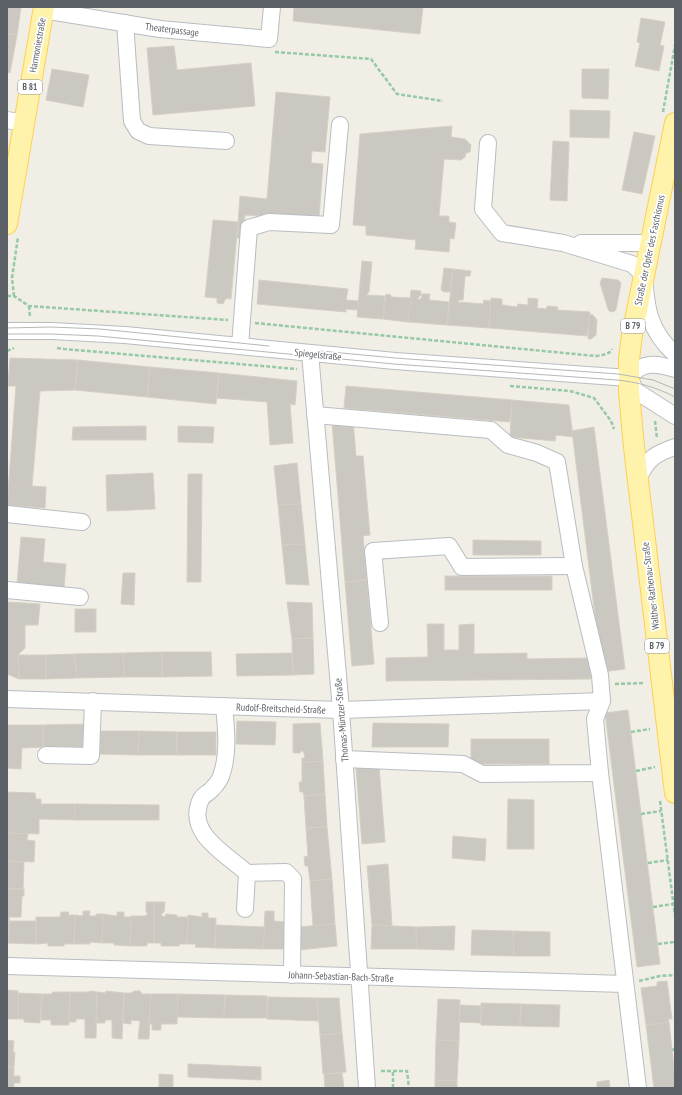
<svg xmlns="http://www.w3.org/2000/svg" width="682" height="1095" font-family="'PT Sans Narrow',sans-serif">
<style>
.building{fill:#cbc8c2;stroke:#d6d0c2}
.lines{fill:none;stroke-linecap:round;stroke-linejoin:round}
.minor-casing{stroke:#b9bdc2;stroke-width:18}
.major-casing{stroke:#fdd051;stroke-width:22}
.path{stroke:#96c9a6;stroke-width:2.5;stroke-dasharray:4 2;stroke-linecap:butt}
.minor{stroke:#fff;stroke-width:16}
.major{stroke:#fff3ab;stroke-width:20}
.tram{stroke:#b6b7b8;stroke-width:1}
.labels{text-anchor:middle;stroke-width:3.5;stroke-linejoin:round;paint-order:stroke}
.shield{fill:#fff;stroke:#8d9095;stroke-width:1}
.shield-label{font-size:9px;font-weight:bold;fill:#5c6167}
.street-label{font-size:10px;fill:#5c6167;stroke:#fff}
</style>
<rect width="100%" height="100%" fill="#f0eee5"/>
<g class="building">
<path d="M7 7H21L17 35 7 34Z"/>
<path d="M294 7H423L420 34 293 21Z"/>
<path d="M641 18 665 22 660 45 664 46 659 71 635 66 640 43 637 42Z"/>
<path d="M7 34 17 35 10 73 7 72Z"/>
<path d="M174 46 177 70 251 63 255 106 153 115 147 48Z"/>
<path d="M52 69 89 75 83 107 46 100Z"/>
<path d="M582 69H609L608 99 582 98Z"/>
<path d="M276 92 330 97 325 152 312 151 311 163 323 164 319 218 265 214V216L245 215 243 238H237L240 196 267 199Z"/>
<path d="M570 110 610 111 609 138 570 137Z"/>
<path d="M452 126 451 137 465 139 471 145 470 152 466 153 465 157 461 160 444 159 439 216H449V222L456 223 454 239 450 238 449 252 415 249 416 240 366 235V226L353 225 360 134Z"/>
<path d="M634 132 655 136 642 194 622 190Z"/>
<path d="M553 141 569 142 567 201 550 200Z"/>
<path d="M213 220 238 222 231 299 226 298 223 304 217 303V298L205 297Z"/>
<path d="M362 261 372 262 369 292 366 295 385 296 383 319 357 317Z"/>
<path d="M444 268 453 269 450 292H444L441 290Z"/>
<path d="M453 269 471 271 470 276H465L463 300H458V302L483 304 484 300 491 301 489 328 447 325Z"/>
<path d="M602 278 618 280 621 283 616 310 613 312 609 311 608 309 600 283Z"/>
<path d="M259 280 348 289 346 300 358 301V310L346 309V312L257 304Z"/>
<path d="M411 290 421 291V295L417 299H421L422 294H430L429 300 449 302 447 325 408 322Z"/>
<path d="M386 294 391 295V297L411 298 408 322 383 319Z"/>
<path d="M491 298 502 299V305L517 307 518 304 528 305V298L538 299 537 308 546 309 547 306 558 307 557 310 590 312 587 336 489 328Z"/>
<path d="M589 314 593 315 597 320 596 335 591 339H588Z"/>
<path d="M10 358 78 360 75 390 40 391 32 486 46 487 45 508 7 505 16 386H8Z"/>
<path d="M78 360 150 367 147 397 75 390Z"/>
<path d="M150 367 219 373 216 404 147 397Z"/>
<path d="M219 373 297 381 295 405 290 404 293 443 270 445 267 402 217 398Z"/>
<path d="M346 386 512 400 510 422 344 408Z"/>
<path d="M512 400 569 405 573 437 556 435 555 441 510 437Z"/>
<path d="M353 420 356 456H363L370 535 363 536 367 580 345 582 332 422Z"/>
<path d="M146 426V440H72L73 427Z"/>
<path d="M178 426 214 427 213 443 178 442Z"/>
<path d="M594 427 625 669 602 672 572 431Z"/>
<path d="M297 463 301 504 278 505 274 466Z"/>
<path d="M153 473 155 509 107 511 106 475Z"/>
<path d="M188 474H202L201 582H187Z"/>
<path d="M301 504 305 544 282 545 278 505Z"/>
<path d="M21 537 45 539 43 562 66 564 64 588 17 584Z"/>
<path d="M473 540 541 541V555H473Z"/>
<path d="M305 544 309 585 286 584 282 545Z"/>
<path d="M123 573H135L134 605 121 604Z"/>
<rect x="445" y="576" width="107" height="14"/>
<path d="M367 580 374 664 352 666 345 582Z"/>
<path d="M9 602 40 604 38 625H25V648L18 655 19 679 7 674V603Z"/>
<path d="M287 602 312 603 313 638 292 639Z"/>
<rect x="75" y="609" width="21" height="23"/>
<path d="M427 624H444V650H459V625L474 624V654L527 653V659L590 658 591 679 386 681V658L428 657Z"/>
<path d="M313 638 314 674 293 675 292 639Z"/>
<path d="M162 652H211L212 676 162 677Z"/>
<path d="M162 652V677H124L123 653Z"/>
<path d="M123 653 124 677 77 678 74 654Z"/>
<path d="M292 653 293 675 237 676 236 654Z"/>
<path d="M74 654 77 678 46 679V655Z"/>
<path d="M18 655H46V679H19Z"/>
<path d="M628 710 660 964 637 967 605 713Z"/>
<path d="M237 721 276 722 275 745 236 744Z"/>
<path d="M320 723 323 761 302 763V758H305L304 753 302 750 300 753H293V724Z"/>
<path d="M373 723 449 724 448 747H372Z"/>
<path d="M87 724V747H43V725Z"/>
<path d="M7 725H43V747L22 748 21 769 7 768Z"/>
<path d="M100 731H139L138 755 100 754Z"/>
<path d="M139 731 177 732V755H138Z"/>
<rect x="177" y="732" width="39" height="23"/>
<rect x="471" y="739" width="78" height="25"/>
<path d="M323 761 325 794 304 796 303 792H300L299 782H302V763Z"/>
<path d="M379 766 385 842 362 844 356 768Z"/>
<path d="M7 792 35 793 36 799H41V804H75L74 820 39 819V834L7 833Z"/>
<path d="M325 794 327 827 306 828 304 796Z"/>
<path d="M508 799 534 800V849H507Z"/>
<path d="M75 804 159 805V820H74Z"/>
<path d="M327 827 332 879 310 881 308 866H305L304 857 308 856 306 828Z"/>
<path d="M7 833 28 834 27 840 35 841 34 862 7 861Z"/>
<path d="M453 836 486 839 485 861 452 858Z"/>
<path d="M7 861 24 862 23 889H7Z"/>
<path d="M388 864 392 926 372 925 367 866Z"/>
<path d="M332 879 335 924 313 926 310 881Z"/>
<path d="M7 889H24V896H22L21 917H7Z"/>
<path d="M146 902H154V943H147V946H130L131 916H145L148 914 146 912Z"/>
<path d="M154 902H165L164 912 161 914 162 916 165 917 166 914 177 915V917H188L187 944H180L179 946H161V943H154Z"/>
<path d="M83 911H90L89 916H96V914H103L102 943 90 942V944H74L75 915 83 916Z"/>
<path d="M265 911H274V921L287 922 286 949H263Z"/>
<path d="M61 912H69L68 915H75L74 944H64V946H48V943L36 944V917H60Z"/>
<path d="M117 912H124V917H131L130 946 114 945V943H102L103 914 117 916Z"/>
<path d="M202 913H208V918H216L215 948 195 947 196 944H187L188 915 202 917Z"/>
<rect x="7" y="917" width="2" height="26"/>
<path d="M9 921H36V944L9 943Z"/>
<path d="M335 924 337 946 299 950 298 927Z"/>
<path d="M216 925 265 927 263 949 215 948Z"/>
<path d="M372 925 416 927 417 949H371Z"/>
<path d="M455 926 454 950 417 949 416 927Z"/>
<path d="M472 930 513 931 514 956 471 955Z"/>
<path d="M513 931 550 932V956H514Z"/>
<path d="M667 981 672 1019H668L669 1022 646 1025 641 988 657 986V982Z"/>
<path d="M7 990 18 991V1019H7Z"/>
<path d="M91 991 97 992 96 1038H85V1019H76V1022H69L70 992H88Z"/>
<path d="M106 991 124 993 122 1039 112 1038V1020H105V1023H96L97 992 105 993Z"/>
<path d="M134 991H140L142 994H151L149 1039H138L140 1021 131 1020V1024L123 1023 124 993H131Z"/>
<path d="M53 992H70L69 1025H51V1020H41L42 994H51Z"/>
<path d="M18 993 42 994 40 1023 24 1022V1019H18Z"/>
<path d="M151 994H178L177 1024H161V1030H152V1024H149Z"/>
<path d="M178 994 225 995 224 1018 177 1017Z"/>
<path d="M225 995 267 996V1018H224Z"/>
<path d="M268 997 317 998 319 1021 267 1019Z"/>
<path d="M317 998H339L342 1033 320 1035Z"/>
<path d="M438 999 460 1000 459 1041 436 1040Z"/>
<path d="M481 1003 521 1004 520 1026 481 1025Z"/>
<path d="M521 1004 560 1005 559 1027 520 1026Z"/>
<path d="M460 1005 481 1006V1023L459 1022Z"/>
<path d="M669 1022 675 1076V1088H654L646 1025Z"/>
<path d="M342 1033 346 1072 323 1074 320 1035Z"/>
<path d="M7 1040 14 1041 13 1052H15L14 1067H7Z"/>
<path d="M436 1040 459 1041 457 1081 435 1080Z"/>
<path d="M188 1064 261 1067V1080L188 1077Z"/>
<path d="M7 1067H14V1076H20V1083H14V1088H7Z"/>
<path d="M342 1073 344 1088H325L324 1074Z"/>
<path d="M159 1074 173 1075V1088H159Z"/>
<path d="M435 1080 457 1081V1088H435Z"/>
<path d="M609 1080 610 1088H597V1082Z"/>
</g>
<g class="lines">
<g class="minor-casing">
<g id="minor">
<path d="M43 10 160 29 269 39 272 7"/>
<path d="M125 23 132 121 138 131 149 136 226 141"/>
<path d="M7 120 24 123"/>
<path d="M488 143 483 209 502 233 563 243 632 264 644 275C646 308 649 331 675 354"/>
<path d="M581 243H651"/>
<path d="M7 331H52L125 335 395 361 629 378"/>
<path d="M240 346 249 228 269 222 331 225 340 125"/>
<path d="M310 353 341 710 367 1088"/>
<path d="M629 378 636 391 675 416"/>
<path d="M629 378C641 361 657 363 675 369"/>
<path d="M315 415 491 430 508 445 537 453 557 462 574 566 600 675 602 701 595 719 600 773 482 774 463 764 344 759"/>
<path d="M638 478C649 458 654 454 675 447"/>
<path d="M7 514 82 522"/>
<path d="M7 590 80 597"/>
<path d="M380 623 373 551 449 546 462 567 574 566"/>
<path d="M7 699 341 710 602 701"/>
<path d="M224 706C226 727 229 752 222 773 221 778 216 785 212 789 209 793 204 794 201 799 185 833 225 853 247 873"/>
<path d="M46 755 91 756 93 701"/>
<path d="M600 773 638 1088"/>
<path d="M245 909 247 873 286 872 293 879 292 975"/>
<path d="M7 966 625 984"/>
</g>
</g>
<g class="major-casing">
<g id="major">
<path d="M675 123 632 335 629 359V392L634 447 675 793"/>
<path d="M7 224 44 7"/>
</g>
</g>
<g class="path">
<path d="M275 52 371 59 397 94 443 101"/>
<path d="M663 112 675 45"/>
<path d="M7 296H14L29 306 228 320"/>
<path d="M14 296 12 278 18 237"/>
<path d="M29 306 30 317"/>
<path d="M255 323 595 356C602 355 609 355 612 349"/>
<path d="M57 348 64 349 297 369"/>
<path d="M7 351 14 348"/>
<path d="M510 386 570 391 594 398 611 421 614 429"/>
<path d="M655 421 657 438"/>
<path d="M615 684 644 683"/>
<path d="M631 732 650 729"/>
<path d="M636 771 655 767"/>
<path d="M660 801 675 916"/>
<path d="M641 814 661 811"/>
<path d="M648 863 668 860"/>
<path d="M653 907 673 904"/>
<path d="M658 944 675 942"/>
<path d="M639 981 660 976 675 975"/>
<path d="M672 1050 675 1049"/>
<path d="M381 1071H407L409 1088"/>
<path d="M393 1088V1072"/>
</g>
<use href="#minor" class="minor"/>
<use href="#major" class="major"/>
<g class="tram">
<path d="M7 328 51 327 100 329 269 346"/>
<path d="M7 334H51L98 336 394 364 617 380C637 382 656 387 675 397"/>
<path d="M320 351 395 358 618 374 653 380 675 389"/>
</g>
</g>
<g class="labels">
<g class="shield">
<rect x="18" y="80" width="24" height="14" rx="3"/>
<rect x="621" y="319" width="24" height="14" rx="3"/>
<rect x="645" y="639" width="24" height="14" rx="3"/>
</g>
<g class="shield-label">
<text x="30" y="90">B 81</text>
<text x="633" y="329">B 79</text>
<text x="657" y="649">B 79</text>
</g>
<g class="street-label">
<text transform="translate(172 29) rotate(7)" y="4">Theaterpassage</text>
<text transform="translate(37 45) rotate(-80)" y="4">Harmoniestraße</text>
<text transform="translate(649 250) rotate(-78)" y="4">Straße der Opfer des Faschismus</text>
<text transform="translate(318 354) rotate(6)" y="4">Spiegelstraße</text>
<text transform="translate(650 586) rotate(-97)" y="4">Walther-Rathenau-Straße</text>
<text transform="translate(281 708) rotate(2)" y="4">Rudolf-Breitscheid-Straße</text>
<text transform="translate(341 720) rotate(-95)" y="4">Thomas-Müntzer-Straße</text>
<text transform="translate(341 976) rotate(2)" y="4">Johann-Sebastian-Bach-Straße</text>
</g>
</g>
<rect width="682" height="1095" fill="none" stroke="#5c6167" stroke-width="16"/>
</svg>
